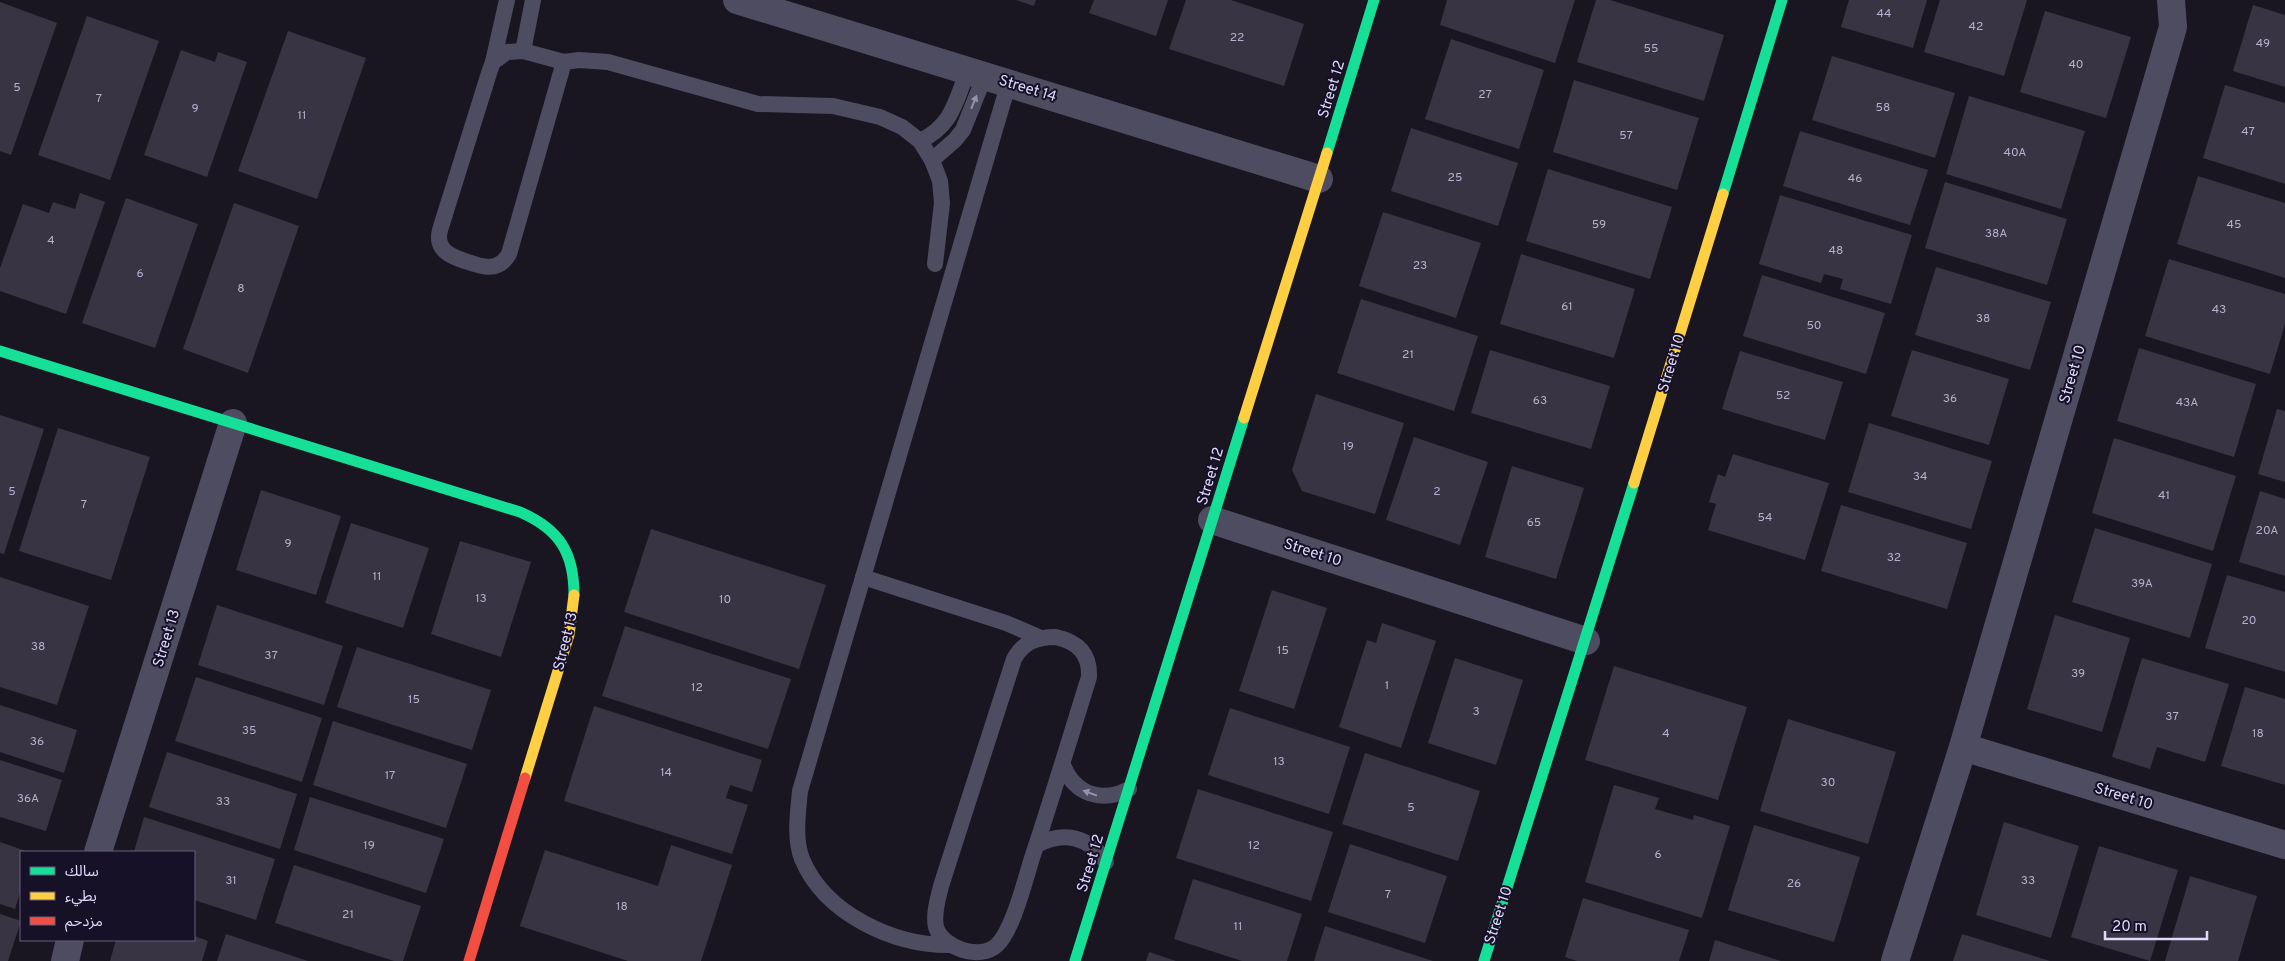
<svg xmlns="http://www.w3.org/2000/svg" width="2285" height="961" font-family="Overpass,'Noto Sans Arabic',sans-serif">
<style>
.building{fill:#383443}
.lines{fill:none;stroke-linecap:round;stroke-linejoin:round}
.lane{stroke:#4e4c61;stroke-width:16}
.street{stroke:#4e4c61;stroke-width:28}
.fast{stroke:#16e098;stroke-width:11}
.slow{stroke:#ffcf43;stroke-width:11}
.jam{stroke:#f24e42;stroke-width:11}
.oneway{fill:#9692ae}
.labels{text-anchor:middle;stroke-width:4;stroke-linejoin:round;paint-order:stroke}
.number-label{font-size:12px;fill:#b5b0ce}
.street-label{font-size:15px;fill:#dfd9fc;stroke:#161126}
</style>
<rect width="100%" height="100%" fill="#191621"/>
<g class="building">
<path d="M1016 0H1036L1034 6Z"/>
<path d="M1094 0H1168L1156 36 1089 13Z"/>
<path d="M1186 0H1231L1304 24 1284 86 1169 49Z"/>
<path d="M1447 0H1575L1555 63 1440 25Z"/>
<path d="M1596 0H1610L1724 35 1704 101 1577 62Z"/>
<path d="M1849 0H1927L1913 48 1841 27Z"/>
<path d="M1940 0H2027L2004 76 1924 52Z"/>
<path d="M0 2 57 23 11 155 0 151Z"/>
<path d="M2253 5 2285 15V87L2233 71Z"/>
<path d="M2045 11 2131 37 2106 118 2020 92Z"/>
<path d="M87 16 159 41 110 180 38 155Z"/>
<path d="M288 31 366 58 317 199 238 171Z"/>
<path d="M1451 39 1544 70 1519 149 1425 119Z"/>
<path d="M181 50 215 62 218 52 247 62 207 177 144 155Z"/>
<path d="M1832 56 1955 93 1935 158 1812 120Z"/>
<path d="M1574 80 1699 118 1677 190 1553 152Z"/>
<path d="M2225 85 2285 103V184L2203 158Z"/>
<path d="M1969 96 2085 131 2061 209 1946 174Z"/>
<path d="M1411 128 1518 163 1498 226 1391 191Z"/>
<path d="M1800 131 1928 170 1910 225 1783 186Z"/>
<path d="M1548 169 1672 207 1650 279 1526 241Z"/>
<path d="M2198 176 2285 203V278L2177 244Z"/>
<path d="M1945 182 2067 219 2047 285 1925 248Z"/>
<path d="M80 193 105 202 66 314 0 291V268L23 204 49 213 53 202 75 209Z"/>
<path d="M1780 195 1912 235 1891 304 1840 289 1843 279 1824 274 1821 283 1759 264Z"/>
<path d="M126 198 198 224 155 348 82 323Z"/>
<path d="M234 203 299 226 248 373 183 349Z"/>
<path d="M1383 212 1481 243 1456 318 1359 286Z"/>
<path d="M1521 254 1635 289 1614 358 1500 324Z"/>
<path d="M2169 259 2285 294V324L2270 374 2145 336Z"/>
<path d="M1936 267 2051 302 2030 370 1915 335Z"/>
<path d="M1762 275 1885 313 1866 374 1743 336Z"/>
<path d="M1361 299 1478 336 1454 411 1337 373Z"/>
<path d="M2139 348 2256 384 2234 457 2117 421Z"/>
<path d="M1490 350 1610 386 1591 449 1471 413Z"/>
<path d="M1912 350 2009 379 1989 445 1891 416Z"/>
<path d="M1740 351 1843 382 1825 440 1722 409Z"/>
<path d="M1316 394 1404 423 1375 514 1302 491 1292 470Z"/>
<path d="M2277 409 2285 411V482L2258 474Z"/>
<path d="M0 415 44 429 4 554 0 553Z"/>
<path d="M1869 423 1992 461 1971 529 1848 492Z"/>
<path d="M58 428 150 457 111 580 19 551Z"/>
<path d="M1414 437 1488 462 1460 545 1386 520Z"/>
<path d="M2114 438 2236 476 2213 551 2092 513Z"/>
<path d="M1733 454 1829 483 1805 560 1708 530 1716 504 1709 502 1718 474 1725 477Z"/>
<path d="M1512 466 1584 488 1556 579 1485 557Z"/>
<path d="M261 490 341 516 316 595 236 570Z"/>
<path d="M2260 491 2285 499V576L2239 562Z"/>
<path d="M1841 505 1967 543 1947 609 1821 571Z"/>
<path d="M351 523 429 548 403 628 325 603Z"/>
<path d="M2095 528 2212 564 2190 638 2072 602Z"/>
<path d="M651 529 826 585 799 669 624 612Z"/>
<path d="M460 541 531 562 501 657 431 634Z"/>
<path d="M2227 575 2285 592V672L2205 648Z"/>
<path d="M0 577 89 606 57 705 0 687Z"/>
<path d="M1272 590 1327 608 1294 709 1239 691Z"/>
<path d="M217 605 343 646 324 705 198 665Z"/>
<path d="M2055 615 2130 638 2102 732 2027 709Z"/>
<path d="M1382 623 1436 641 1401 748 1339 727 1367 640 1376 643Z"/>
<path d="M625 626 791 679 768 749 602 696Z"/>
<path d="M357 647 491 690 472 750 337 707Z"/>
<path d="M1455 658 1523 680 1496 765 1428 743Z"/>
<path d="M2142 658 2229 684 2205 762 2157 747 2150 769 2112 757Z"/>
<path d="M1614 666 1747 707 1718 800 1585 760Z"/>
<path d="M196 677 322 718 302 782 175 741Z"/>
<path d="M2245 687 2285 699V785L2221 766Z"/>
<path d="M0 705 77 730 64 773 0 752Z"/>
<path d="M594 706 762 760 752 792 730 785 726 798 748 805 732 854 564 801Z"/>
<path d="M1230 708 1350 747 1329 814 1208 775Z"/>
<path d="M1788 719 1896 752 1868 844 1760 811Z"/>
<path d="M333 721 467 764 446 828 313 785Z"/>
<path d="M167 752 297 794 280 849 149 807Z"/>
<path d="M1365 753 1480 791 1458 861 1342 824Z"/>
<path d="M0 760 62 780 46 831 0 817Z"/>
<path d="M1614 785 1659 798 1655 809 1693 820 1694 815 1730 826 1702 918 1585 882Z"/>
<path d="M1198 789 1333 832 1311 901 1176 858Z"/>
<path d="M310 797 444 839 426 893 294 850Z"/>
<path d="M144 817 275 859 256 920 194 900V852H134Z"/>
<path d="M2004 822 2079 846 2051 938 1976 915Z"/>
<path d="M1754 825 1860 857 1834 942 1728 910Z"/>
<path d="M0 842 29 852H21V889L15 909 0 904Z"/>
<path d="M1350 844 1447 876 1425 943 1328 912Z"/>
<path d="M671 845 732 865 701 961H628L520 926 545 850 658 886Z"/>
<path d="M2099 846 2178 870 2150 961 2071 937Z"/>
<path d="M294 865 421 906 403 961H394L275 923Z"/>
<path d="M2190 876 2257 896 2238 961H2165Z"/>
<path d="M1193 879 1302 914 1287 961H1242L1174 939Z"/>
<path d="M1583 898 1689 930 1679 961H1577L1565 957Z"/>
<path d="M0 914 21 921 8 961H0Z"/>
<path d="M1325 926 1433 961H1314Z"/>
<path d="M226 934 308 961H217Z"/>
<path d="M1962 934 2050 961H1953Z"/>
<path d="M194 936 208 941 202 961H110L116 940H194Z"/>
<path d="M1715 940 1781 961H1709Z"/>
<path d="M1149 952 1176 961H1146Z"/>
</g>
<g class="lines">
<g class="lane">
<path d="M523 51 533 0"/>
<path d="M493 62 507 0"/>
<path d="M564 62 509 254C498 273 482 267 465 261 449 256 435 249 440 230L490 70 493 62 507 52 523 51 564 62 579 60 608 62 758 104 833 106 880 117 902 127 920 141 932 160 940 181 942 203 935 264"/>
<path d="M920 141C953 125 955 102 968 70"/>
<path d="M932 160 955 140 963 130 985 75"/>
<path d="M863 577 1006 623 1041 638"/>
<path d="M1056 637C1078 642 1090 654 1089 677 1070 738 1052 798 1032 858 1025 880 1013 930 997 945 980 961 942 948 936 927 933 914 938 899 941 886L1014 659C1023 642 1037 637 1056 637Z"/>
<path d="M1063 765C1075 795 1102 803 1129 789"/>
<path d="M1037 845C1063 831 1089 836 1106 862"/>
<path d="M951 945C894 946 825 914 802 859 794 839 798 812 800 791L1009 82"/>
</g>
<g class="street">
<path d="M737 0 1319 179"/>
<path d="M1212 520 1586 641"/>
<path d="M1963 747 2285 845"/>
<path d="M98 852 233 423"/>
<path d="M65 961 70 940"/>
<path d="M1895 961 1963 747 2173 27 2171 0"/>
</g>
<g class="fast">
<path d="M1327 153 1374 0"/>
<path d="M1723 194 1782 0"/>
<path d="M0 351 520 512C559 529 574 552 574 595"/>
<path d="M1075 961 1244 418"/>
<path d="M1484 961 1634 483"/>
</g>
<g class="slow">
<path d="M1244 418 1327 153"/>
<path d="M1634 483 1723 194"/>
<path d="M525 778 569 635 574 595"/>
</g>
<path class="jam" d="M469 961 525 778"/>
</g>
<defs><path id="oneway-solid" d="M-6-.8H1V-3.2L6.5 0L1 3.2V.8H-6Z" transform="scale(1.25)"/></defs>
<g class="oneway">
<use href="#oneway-solid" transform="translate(974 102) rotate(-68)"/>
<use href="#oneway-solid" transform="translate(1090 793) rotate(-160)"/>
</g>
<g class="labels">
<g class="number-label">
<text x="1884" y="17">44</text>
<text x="1976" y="30">42</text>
<text x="1237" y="41">22</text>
<text x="2263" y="47">49</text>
<text x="1651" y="52">55</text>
<text x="2076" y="68">40</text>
<text x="17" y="91">5</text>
<text x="1485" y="98">27</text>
<text x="99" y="102">7</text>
<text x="1883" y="111">58</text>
<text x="195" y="112">9</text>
<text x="302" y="119">11</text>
<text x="2248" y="135">47</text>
<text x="1626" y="139">57</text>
<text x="2015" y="156">40A</text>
<text x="1455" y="181">25</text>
<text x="1855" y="182">46</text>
<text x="1599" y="228">59</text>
<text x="2234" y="228">45</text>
<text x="1996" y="237">38A</text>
<text x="51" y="244">4</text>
<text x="1836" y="254">48</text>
<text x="1420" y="269">23</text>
<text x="140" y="277">6</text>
<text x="241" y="292">8</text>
<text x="1567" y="310">61</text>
<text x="2219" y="313">43</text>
<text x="1983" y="322">38</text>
<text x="1814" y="329">50</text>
<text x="1408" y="358">21</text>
<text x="1783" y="399">52</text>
<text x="1950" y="402">36</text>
<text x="1540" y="404">63</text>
<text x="2187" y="406">43A</text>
<text x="1348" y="450">19</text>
<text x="1920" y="480">34</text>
<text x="12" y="495">5</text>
<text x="1437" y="495">2</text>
<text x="2164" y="499">41</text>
<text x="84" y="508">7</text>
<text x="1765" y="521">54</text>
<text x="1534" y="526">65</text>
<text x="2267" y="534">20A</text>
<text x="288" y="547">9</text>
<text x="1894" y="561">32</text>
<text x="377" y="580">11</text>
<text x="2142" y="587">39A</text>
<text x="481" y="602">13</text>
<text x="725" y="603">10</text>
<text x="2249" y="624">20</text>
<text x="38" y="650">38</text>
<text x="1283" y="654">15</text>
<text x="271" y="659">37</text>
<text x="2078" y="677">39</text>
<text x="1387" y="689">1</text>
<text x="697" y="691">12</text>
<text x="414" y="703">15</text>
<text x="1476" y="715">3</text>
<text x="2172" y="720">37</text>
<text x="249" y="734">35</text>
<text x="1666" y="737">4</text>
<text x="2258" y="737">18</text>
<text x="37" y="745">36</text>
<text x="1279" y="765">13</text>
<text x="666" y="776">14</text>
<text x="390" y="779">17</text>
<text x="1828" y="786">30</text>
<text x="28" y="802">36A</text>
<text x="223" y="805">33</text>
<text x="1411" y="811">5</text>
<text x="369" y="849">19</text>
<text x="1254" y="849">12</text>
<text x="1658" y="858">6</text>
<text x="231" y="884">31</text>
<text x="2028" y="884">33</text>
<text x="1794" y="887">26</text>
<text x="1388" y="898">7</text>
<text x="622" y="910">18</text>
<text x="348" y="918">21</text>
<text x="1238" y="930">11</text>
</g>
<g class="street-label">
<text transform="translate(1028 88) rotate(17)" y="5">Street 14</text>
<text transform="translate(1331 89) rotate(-73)" y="5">Street 12</text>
<text transform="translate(1671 363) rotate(-73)" y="5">Street 10</text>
<text transform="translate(2072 374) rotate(-74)" y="5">Street 10</text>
<text transform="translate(1210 476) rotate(-73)" y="5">Street 12</text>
<text transform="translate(1313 552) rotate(18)" y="5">Street 10</text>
<text transform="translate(166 638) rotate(-73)" y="5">Street 13</text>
<text transform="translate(565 641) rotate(-76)" y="5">Street 13</text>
<text transform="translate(2124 796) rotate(17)" y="5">Street 10</text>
<text transform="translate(1090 863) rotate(-73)" y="5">Street 12</text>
<text transform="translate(1498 915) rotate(-72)" y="5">Street 10</text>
</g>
</g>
<rect x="20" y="851" width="175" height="90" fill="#161126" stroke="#66617c"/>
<rect x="30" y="867" width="25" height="8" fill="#16e098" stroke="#66617c"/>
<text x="65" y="876" font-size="15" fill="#dfd9fc">سالك</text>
<rect x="30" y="892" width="25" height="8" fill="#ffcf43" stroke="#66617c"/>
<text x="65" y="901" font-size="15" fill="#dfd9fc">بطيء</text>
<rect x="30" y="917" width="25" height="8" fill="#f24e42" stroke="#66617c"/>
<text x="65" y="926" font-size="15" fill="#dfd9fc">مزدحم</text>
<path d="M2105 931v8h102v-8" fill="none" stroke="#dfd9fc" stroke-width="2.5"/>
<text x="2112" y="931" font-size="15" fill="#dfd9fc" stroke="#161126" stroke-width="4" paint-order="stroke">20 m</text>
</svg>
